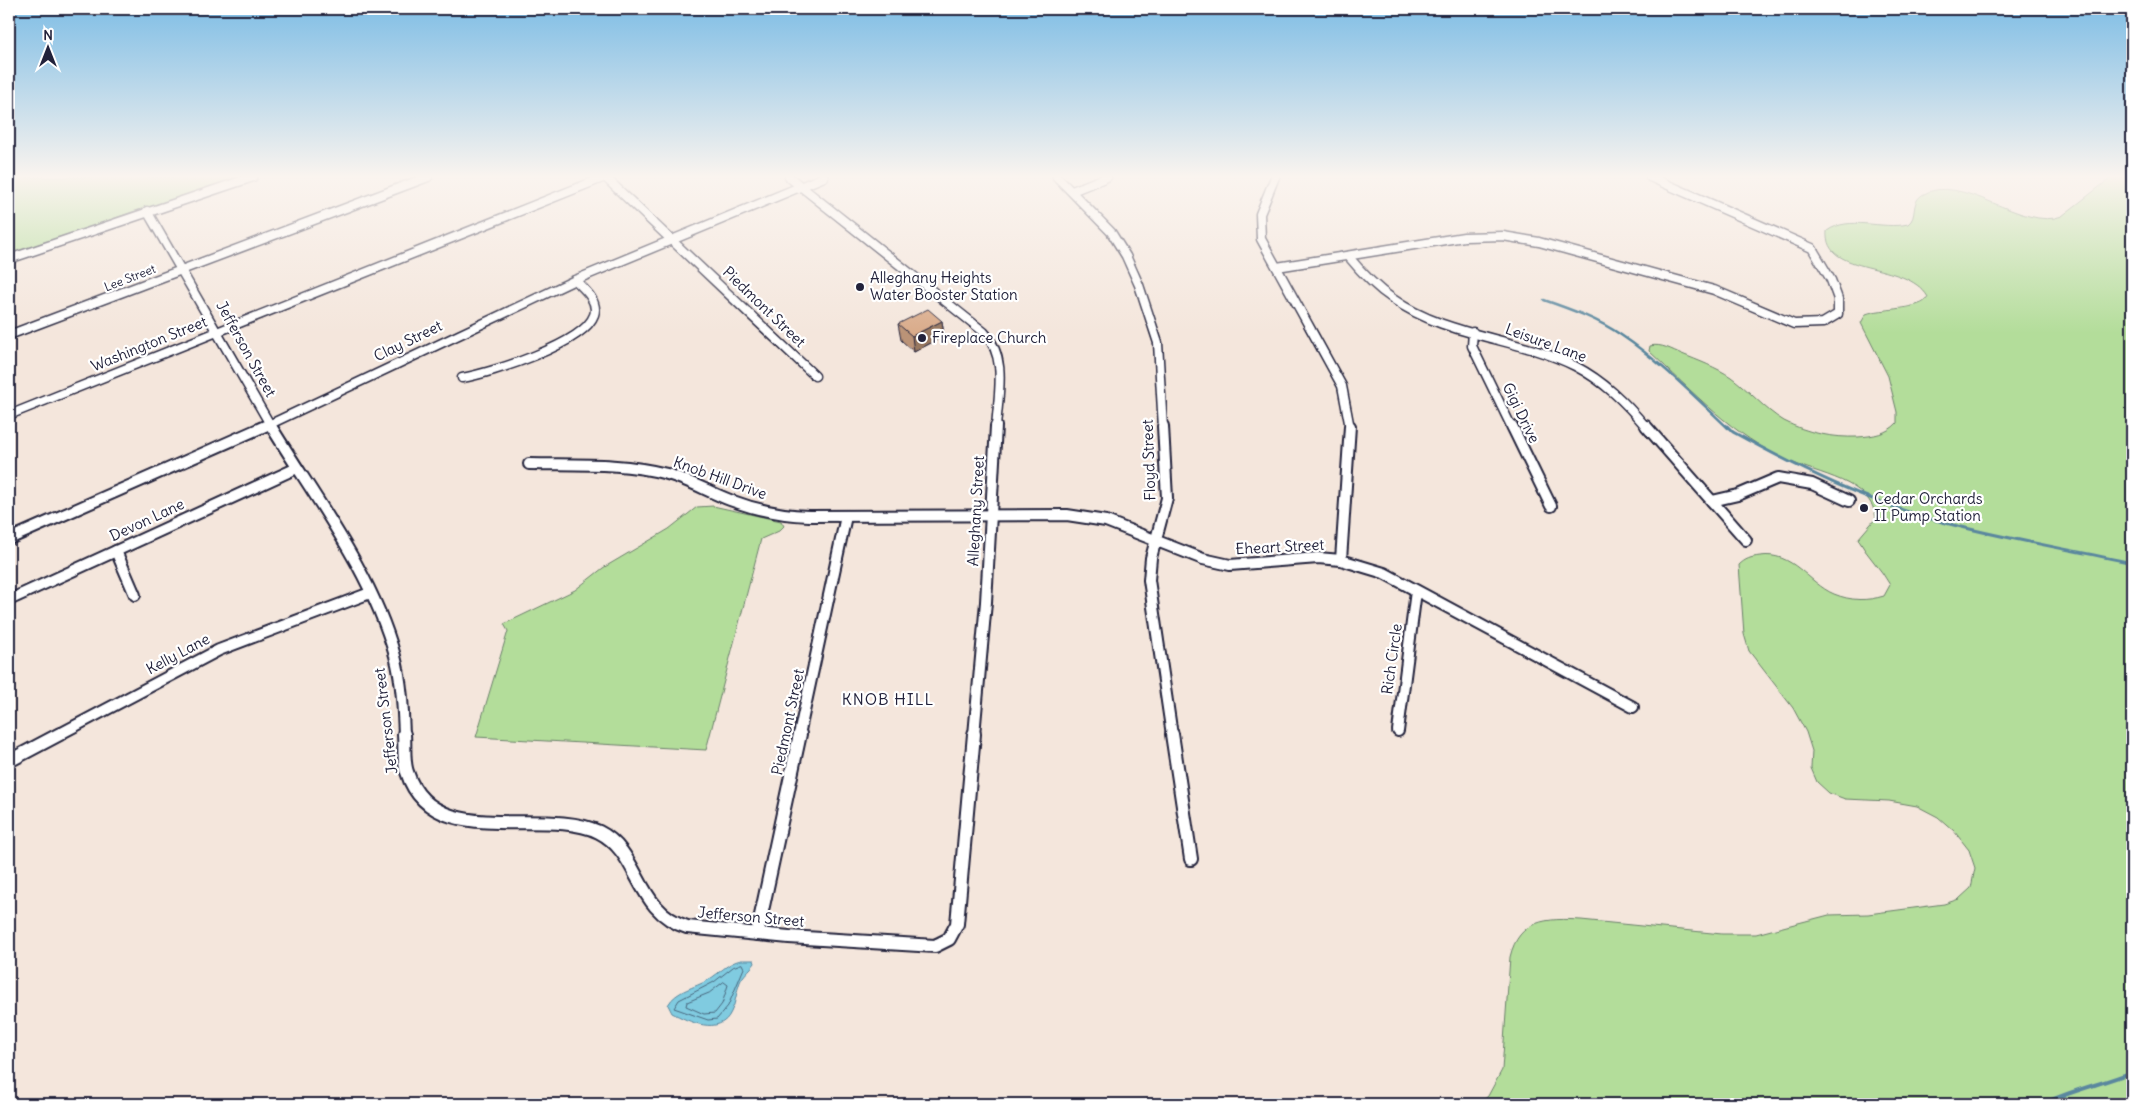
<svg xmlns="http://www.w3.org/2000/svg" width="2141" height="1113" font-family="Delius,sans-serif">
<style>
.green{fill:#b3dd9a;stroke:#6a806a}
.water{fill:#80cbe0;stroke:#5a879e}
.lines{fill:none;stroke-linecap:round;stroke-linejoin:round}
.shore{stroke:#48667d;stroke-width:1}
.stream-far2{stroke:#5a879e;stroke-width:2.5}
.stream-far1{stroke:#5a879e;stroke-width:3}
.stream{stroke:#5a879e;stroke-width:4}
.minor-far2-casing{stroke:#22223b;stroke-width:11}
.minor-far1-casing{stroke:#22223b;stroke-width:14}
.minor-casing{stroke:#22223b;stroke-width:16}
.minor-far2{stroke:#fff;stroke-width:8}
.minor-far1{stroke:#fff;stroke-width:10}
.minor{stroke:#fff;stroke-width:12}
.wall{fill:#bb9377;stroke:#22223b}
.shaded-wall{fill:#987861;stroke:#22223b}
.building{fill:#d9ab8a;stroke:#22223b}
.poi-dot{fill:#22223b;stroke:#fff;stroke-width:2}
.labels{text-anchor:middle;stroke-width:4.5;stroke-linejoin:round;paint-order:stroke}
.far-street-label{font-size:12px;fill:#22223b;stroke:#fff}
.poi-label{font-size:15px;fill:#22223b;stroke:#fff;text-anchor:start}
.street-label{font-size:15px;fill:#22223b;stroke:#fff}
.neighbourhood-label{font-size:16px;letter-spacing:1px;fill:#22223b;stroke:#fff}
</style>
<rect width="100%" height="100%" fill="#f4e6dc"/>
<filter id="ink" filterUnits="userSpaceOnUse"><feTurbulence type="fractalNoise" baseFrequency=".02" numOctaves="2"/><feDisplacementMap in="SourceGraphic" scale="10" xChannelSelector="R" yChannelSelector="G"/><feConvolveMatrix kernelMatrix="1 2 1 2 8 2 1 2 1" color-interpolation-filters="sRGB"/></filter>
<g filter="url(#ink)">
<g class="green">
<path d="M9 177H246L132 212 9 256Z"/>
<path d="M2112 177H2132V1104H1479L1488 1096 1502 1070 1510 957C1519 919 1547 918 1581 920L1722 934H1756L1829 915 1868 914 1944 904 1959 899 1971 888 1975 868 1969 850 1954 831 1938 817 1917 806 1889 801 1845 799 1829 793 1817 782 1811 768 1812 751 1806 732 1793 708 1749 651 1744 634 1739 565C1745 559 1751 557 1760 556 1793 551 1808 583 1834 594 1851 601 1867 601 1884 596L1890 585C1881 568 1867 556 1858 539L1876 518C1872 481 1817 474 1789 461 1733 436 1693 392 1649 351L1650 346C1661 343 1672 350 1682 354 1699 361 1716 367 1731 377 1750 391 1764 409 1784 421 1807 433 1833 438 1858 437 1873 436 1887 434 1897 423V412L1888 376 1861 323 1866 314C1881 308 1923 310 1928 297 1906 259 1823 277 1827 231 1849 215 1882 230 1908 224 1918 217 1910 203 1922 195 1961 171 2023 232 2062 216Z"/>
<path d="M713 506 781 521 784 526 779 531 761 539 706 750 476 737 508 631 504 624 575 590 603 568 669 529 697 507Z"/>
</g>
<path class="water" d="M741 960H754L755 963C750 970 743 975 740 982 736 992 736 1003 731 1012 720 1037 688 1021 672 1013L668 1005C676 990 695 988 708 980 720 973 727 963 741 960Z"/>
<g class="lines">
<g class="shore">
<path d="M742 964 744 968 728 1006 717 1019 708 1020 674 1008 679 1000 714 982 733 967Z"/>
<path d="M724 982 728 985 722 1004 715 1013 704 1014 686 1006 687 1002 709 993Z"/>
</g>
<path class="stream-far2" d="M1544 300C1570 309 1598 319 1621 335 1660 361 1694 396 1728 428"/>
<path class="stream-far1" d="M1727 426 1733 432C1800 469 1868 502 1942 522 2005 539 2069 549 2132 563"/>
<path class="stream" d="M2043 1104C2071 1090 2103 1084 2132 1072"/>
<g class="minor-far2-casing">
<g id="minor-far2">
<path d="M605 177 815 376"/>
<path d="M789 177 984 332C1008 358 998 394 996 428"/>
<path d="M1057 177 1111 232 1126 256 1139 285 1158 343 1163 428"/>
<path d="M1275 177 1260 214 1261 239 1342 386 1350 428"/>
<path d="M1072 191 1107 177"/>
<path d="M147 211 272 428"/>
<path d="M1349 257C1362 273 1375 287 1393 299 1446 337 1517 337 1575 366 1604 381 1626 403 1647 428"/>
<path d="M9 259 253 177"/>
<path d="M1277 267 1464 237 1503 236 1539 242 1714 290 1794 324 1823 323 1838 314V299L1831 280 1812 248 1650 177"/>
<path d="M1473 332 1472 346 1512 428"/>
<path d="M9 335 428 177"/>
<path d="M462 378C491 373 584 344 594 315 599 301 584 289 575 280"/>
<path d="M9 415 605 177"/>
<path d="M262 428 575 280 824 177"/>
</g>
</g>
<g class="minor-far1-casing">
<g id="minor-far1">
<path d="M271 426C316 500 372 572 395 656 402 682 403 709 404 735"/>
<path d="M1163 426 1167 498 1151 558 1149 580 1172 735"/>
<path d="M1512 426 1551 506"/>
<path d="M1646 426 1746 540"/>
<path d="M529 464C575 465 622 462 667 474 689 480 709 492 730 500 756 510 782 515 809 516L1067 515 1106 521 1203 559 1230 565 1318 558 1341 560 1384 573 1633 707"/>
<path d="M1712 501 1738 495 1778 478 1812 484 1849 501"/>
<path d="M9 539 265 426"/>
<path d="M116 551 135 595"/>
<path d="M1341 560 1350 426"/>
<path d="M9 600 297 468"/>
<path d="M1398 731 1416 591"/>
<path d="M58 735 219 650 370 593"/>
<path d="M799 735 846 516"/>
<path d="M974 735 986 602 996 426"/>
</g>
</g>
<g class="minor-casing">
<g id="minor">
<path d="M404 734C405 746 403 761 407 772 432 852 543 805 599 832 641 853 635 911 687 927L789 937 935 946 949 939 957 924 974 734"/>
<path d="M1172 734 1191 859"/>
<path d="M9 761 60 734"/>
<path d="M757 934 800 734"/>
</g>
</g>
<use href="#minor-far2" class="minor-far2"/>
<use href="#minor-far1" class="minor-far1"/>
<use href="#minor" class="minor"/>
</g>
<path class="wall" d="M942 321 944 336 914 352 901 340 898 324Z"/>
<path class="shaded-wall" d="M942 321 944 336 914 352 912 336Z"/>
<path class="building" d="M928 309 942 321 912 336 898 324Z"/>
</g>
<linearGradient id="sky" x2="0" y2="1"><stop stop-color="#7ebde5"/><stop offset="0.53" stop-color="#faf4ef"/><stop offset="1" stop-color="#faf4ef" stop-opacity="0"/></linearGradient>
<rect width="2141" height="333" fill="url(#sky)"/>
<g class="poi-dot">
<circle cx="860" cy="287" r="5"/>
<circle cx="922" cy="338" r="5"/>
<circle cx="1864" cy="508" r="5"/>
</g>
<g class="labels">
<g class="far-street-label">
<text transform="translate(130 278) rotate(-21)" y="4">Lee Street</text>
</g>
<g class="poi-label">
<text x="870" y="283">Alleghany Heights<tspan x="870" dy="17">Water Booster Station</tspan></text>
<text x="932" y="343">Fireplace Church</text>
<text x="1874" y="504">Cedar Orchards<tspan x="1874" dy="17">II Pump Station</tspan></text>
</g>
<g class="street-label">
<text transform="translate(764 307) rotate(44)" y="5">Piedmont Street</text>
<text transform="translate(408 341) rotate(-26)" y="5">Clay Street</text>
<text transform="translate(1546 343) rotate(20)" y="5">Leisure Lane</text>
<text transform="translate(149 344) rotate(-22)" y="5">Washington Street</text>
<text transform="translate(246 349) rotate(61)" y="5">Jefferson Street</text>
<text transform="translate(1521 413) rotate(64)" y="5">Gigi Drive</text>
<text transform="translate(1149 460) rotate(-92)" y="5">Floyd Street</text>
<text transform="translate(720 478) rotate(20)" y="5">Knob Hill Drive</text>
<text transform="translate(976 511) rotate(-87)" y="5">Alleghany Street</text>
<text transform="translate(147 520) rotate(-25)" y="5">Devon Lane</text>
<text transform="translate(1280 547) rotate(-3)" y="5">Eheart Street</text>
<text transform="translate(178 654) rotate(-28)" y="5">Kelly Lane</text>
<text transform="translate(1392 659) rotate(-82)" y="5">Rich Circle</text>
<text transform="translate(386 721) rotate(-97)" y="5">Jefferson Street</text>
<text transform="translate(788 722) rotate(-78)" y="5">Piedmont Street</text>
<text transform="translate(751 917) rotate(5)" y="5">Jefferson Street</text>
</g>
<g class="neighbourhood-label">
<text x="888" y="705">KNOB HILL</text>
</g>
</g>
<rect width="2141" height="1113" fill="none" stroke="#fff" stroke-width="30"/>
<rect x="15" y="15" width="2111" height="1083" fill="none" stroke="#22223b" stroke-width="2" filter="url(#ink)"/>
<g transform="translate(48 48)" stroke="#ffffff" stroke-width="4" paint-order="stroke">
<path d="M0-4L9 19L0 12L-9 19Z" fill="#22223b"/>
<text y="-8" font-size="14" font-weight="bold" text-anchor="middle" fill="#22223b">N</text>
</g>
</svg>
